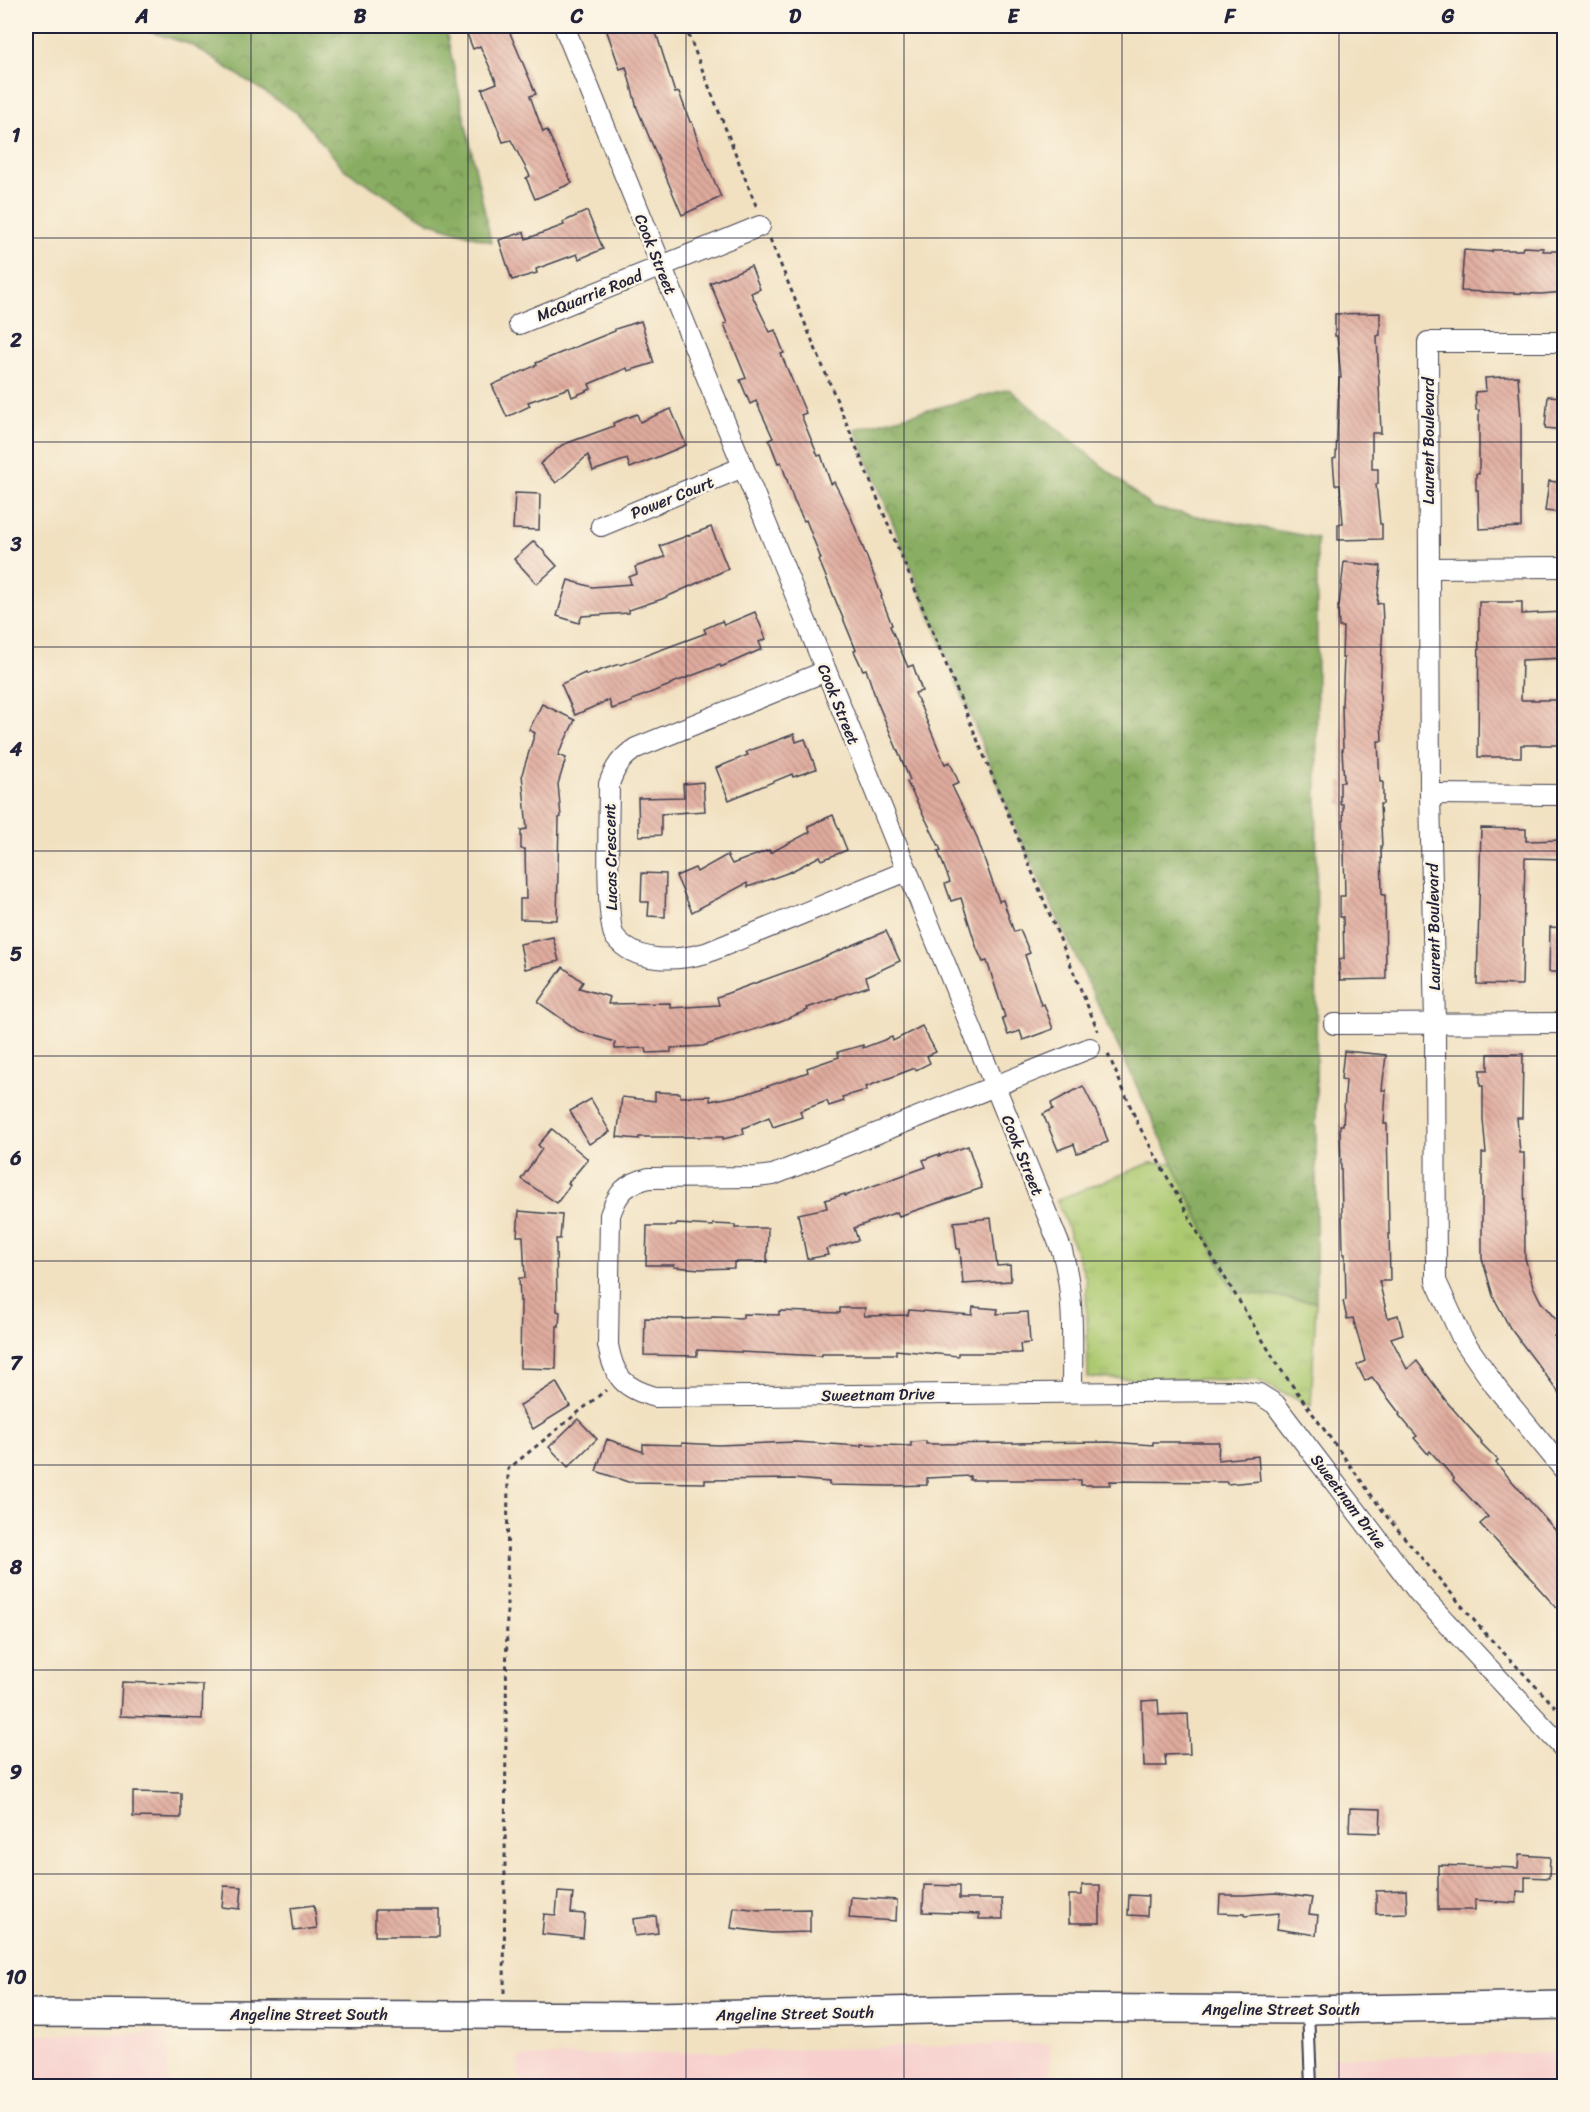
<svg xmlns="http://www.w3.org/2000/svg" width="1590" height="2112" font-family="Sriracha,sans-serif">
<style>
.built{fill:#f7d0ce}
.grass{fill:url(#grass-tufts);stroke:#677656;stroke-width:1.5}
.forest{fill:url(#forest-crowns);stroke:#56684e;stroke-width:1.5}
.building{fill:url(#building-back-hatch)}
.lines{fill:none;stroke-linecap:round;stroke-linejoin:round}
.lane-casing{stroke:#413f4f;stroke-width:14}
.street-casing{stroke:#413f4f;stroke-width:22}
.secondary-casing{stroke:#413f4f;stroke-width:30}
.path{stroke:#413f4f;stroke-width:3;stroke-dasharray:4.5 4.5;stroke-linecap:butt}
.lane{stroke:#fff;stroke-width:10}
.street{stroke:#fff;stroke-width:20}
.secondary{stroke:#fff;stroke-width:27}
.grid{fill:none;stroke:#22223b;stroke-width:1.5;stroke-opacity:0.55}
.labels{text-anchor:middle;stroke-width:5;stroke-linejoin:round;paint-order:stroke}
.street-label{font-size:16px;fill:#22223b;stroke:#fcf5e5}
.neatline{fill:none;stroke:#22223b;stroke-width:2}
.grid-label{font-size:20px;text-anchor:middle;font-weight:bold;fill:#22223b}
</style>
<defs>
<pattern id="grass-tufts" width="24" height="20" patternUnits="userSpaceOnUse" patternTransform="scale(1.5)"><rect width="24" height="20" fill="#acc970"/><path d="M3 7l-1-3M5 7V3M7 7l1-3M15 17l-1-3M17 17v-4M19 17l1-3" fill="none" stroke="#94ac62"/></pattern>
<pattern id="forest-crowns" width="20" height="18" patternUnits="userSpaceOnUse" patternTransform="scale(1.5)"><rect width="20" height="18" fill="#89ad62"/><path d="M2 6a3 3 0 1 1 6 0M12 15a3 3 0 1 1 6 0" fill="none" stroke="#708c52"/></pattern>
<pattern id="building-back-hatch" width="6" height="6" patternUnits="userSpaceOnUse" patternTransform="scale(1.5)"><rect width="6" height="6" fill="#e0ab9e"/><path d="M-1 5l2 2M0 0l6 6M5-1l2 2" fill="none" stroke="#b58b82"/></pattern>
</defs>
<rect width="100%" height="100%" fill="#fcf5e5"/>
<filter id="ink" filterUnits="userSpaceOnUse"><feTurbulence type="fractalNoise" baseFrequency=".0167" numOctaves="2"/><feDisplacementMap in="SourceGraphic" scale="12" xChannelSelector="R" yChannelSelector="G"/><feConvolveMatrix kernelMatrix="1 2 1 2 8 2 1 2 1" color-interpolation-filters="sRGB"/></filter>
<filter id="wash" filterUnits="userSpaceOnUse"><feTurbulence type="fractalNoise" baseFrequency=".008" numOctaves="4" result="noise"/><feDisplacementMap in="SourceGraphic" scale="24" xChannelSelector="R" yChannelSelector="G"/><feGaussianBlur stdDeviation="1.35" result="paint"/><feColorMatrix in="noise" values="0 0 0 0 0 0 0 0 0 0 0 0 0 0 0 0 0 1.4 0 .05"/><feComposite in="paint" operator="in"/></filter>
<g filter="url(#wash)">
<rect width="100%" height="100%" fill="#f1e1c1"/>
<g class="built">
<path d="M168 2033V2086H26V2035Z"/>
<path d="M1050 2043 1049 2086H520L519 2057Z"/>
<path d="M1564 2053V2086H1333V2057Z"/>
</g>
<path class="grass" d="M1150 1163H1173L1233 1291 1316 1302 1311 1406 1257 1380 1088 1378 1086 1279 1057 1200Z"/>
<g class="forest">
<path d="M132 26H445L491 242 428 222 345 170 297 113 192 45Z"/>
<path d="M1009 389 1153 508 1317 538 1316 1302 1233 1291 1019 836 855 429Z"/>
</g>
<g id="blocks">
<g class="building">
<path d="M464 26H507L536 94 530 96 543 132 547 130 572 183 535 199 526 178 530 176 511 140 503 142 482 89 497 83 480 46 473 49Z"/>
<path d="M605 26H654L675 93 679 92 690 122H692L699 145 721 197 682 215 637 108 626 67 620 69Z"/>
<path d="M587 211 603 249 579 259 577 254 536 269 537 273 512 280 499 240 524 232 526 239 564 225 563 222Z"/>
<path d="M1523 247 1543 248V251H1564V292L1541 294 1461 291 1464 250 1492 252V250H1522Z"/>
<path d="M751 266 760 289 751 293 770 332 775 330 784 353 781 354 806 413 801 415 818 456 821 455 831 484 834 482 848 509 882 596 881 597 892 625 890 626 908 667 913 665 922 691 915 693 945 764 950 762 959 783 952 786 976 835 999 901 1003 900 1014 932 1020 930 1030 953 1025 955 1041 1005 1044 1004 1053 1029 1023 1040 1020 1031 1008 1035 1002 1018 1005 1017 987 961 983 962 977 949 961 898 951 901 945 884 950 882 938 851 941 850 907 782 910 780 876 699 866 669 863 670 854 651 856 650 819 560 821 559 806 520 804 521 794 501 781 462 778 463 769 440 773 438 756 401 750 404 740 380 746 378 724 324 727 323 710 283Z"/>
<path d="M1380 313V335L1377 336 1381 433H1372V469H1378V484H1376L1380 524H1382V539L1338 540V524H1343L1340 485H1335L1333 459 1336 458 1339 378H1341L1337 336H1335V314Z"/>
<path d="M641 321 654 363 628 371 627 368 589 384 591 389 572 397 569 388 528 402 530 406 507 417 492 385 537 365 536 363 615 331V329Z"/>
<path d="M1518 376 1521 419V527L1479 529 1478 490H1476V474H1479V410H1476L1475 392 1486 391 1485 378Z"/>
<path d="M1548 396 1564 397V430L1545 428Z"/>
<path d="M671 409 686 445 655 458 630 468 627 459 593 471 588 455 556 483 540 464 562 445 614 426 613 423 637 414 640 422Z"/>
<path d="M1549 481 1564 483V513L1545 511Z"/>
<path d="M515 493 540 494 539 530 513 529Z"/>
<path d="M711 527 728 569 662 599 629 610V613L582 616 579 623 557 616 568 580 592 587 631 584 629 577 637 574 635 567 665 557 660 546Z"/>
<path d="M534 541 557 566 537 584 514 559Z"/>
<path d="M1344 562 1381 566 1377 604 1382 603 1383 621 1380 694 1382 741H1378L1380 782H1383V804H1380L1382 846H1381L1382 895H1385L1386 979 1340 980 1339 960 1344 959 1343 917H1340V896H1345L1343 804H1340V782H1344L1342 750H1343L1342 705 1344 658H1342L1343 627H1339L1338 606H1339Z"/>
<path d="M1479 602H1522V614L1564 612V658L1522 660 1521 700H1564V745H1521V757H1478Z"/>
<path d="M755 612 766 639 759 642 762 649 721 667 720 665 670 684V685L632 700V702L612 709 609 700 575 715 561 684 585 673 586 675 619 664 620 665 706 633 704 629 722 621 724 625Z"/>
<path d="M542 704 575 720 558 755 566 758 558 784 561 817 559 818 557 920 520 919V899H526L525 849H521V830L527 829 522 774 535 733 529 730Z"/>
<path d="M794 734 796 742 805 739 816 769 793 777 792 774 729 800 716 768 748 755 746 752Z"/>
<path d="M703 782 705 811 661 814V835L639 836 638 798 684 797 683 784Z"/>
<path d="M833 815 847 850 822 860 820 856 790 872 748 887 747 883 692 912 676 876 695 868 697 872 727 855 732 864 769 850 770 853 810 832 808 826Z"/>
<path d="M1481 828 1526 829V841L1564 840V859L1525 858 1522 985 1477 984Z"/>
<path d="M642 873 666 874 665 917 648 916 649 902H641Z"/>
<path d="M1550 927 1564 928V972H1549Z"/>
<path d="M886 931 900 961 866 977 869 986 837 997V998L807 1008 808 1010 778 1022 703 1046 671 1048V1052L647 1053 646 1048 615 1049V1042L579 1031 538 1002 563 967 583 982 579 988 610 997 608 1004 670 1003V1008L719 1005 717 997 808 964Z"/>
<path d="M553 937 559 961 525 969 520 944Z"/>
<path d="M922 1026 936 1052 927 1056 930 1063 916 1070 915 1068 866 1087 867 1090 842 1097 844 1101 829 1106 827 1101 800 1111 802 1117 773 1127 769 1117 743 1128 744 1134 723 1139V1137H639V1139L617 1137 622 1097 655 1101V1092L680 1093V1097L710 1096V1101L746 1094 808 1072 807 1068 839 1057 838 1052 863 1045V1048L892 1037 893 1041Z"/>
<path d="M1344 1051 1386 1055 1382 1090H1386L1384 1124H1387L1390 1281H1379L1388 1318 1398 1315 1403 1334 1391 1338 1407 1369 1417 1361 1446 1401 1482 1442 1481 1443 1498 1460 1496 1463 1564 1540V1616L1535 1584 1536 1583 1480 1524 1488 1517 1453 1480 1454 1478 1430 1451 1428 1454 1414 1438 1417 1436 1399 1415 1400 1414 1372 1377 1365 1381 1357 1365 1365 1361 1353 1318 1347 1319 1343 1301 1346 1300 1345 1254H1343L1340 1125H1343L1346 1080 1341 1079Z"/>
<path d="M1488 1054H1523L1522 1118H1517L1520 1153H1524L1525 1258 1533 1286 1541 1302 1563 1328 1554 1336 1564 1349V1399L1510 1328 1493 1296 1482 1258V1153H1486L1483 1119V1086H1480V1070H1488Z"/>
<path d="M1083 1086 1101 1121 1108 1142 1077 1153 1074 1144 1058 1150 1043 1114 1053 1109 1051 1103Z"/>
<path d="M591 1099 610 1132 589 1144 570 1111Z"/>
<path d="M552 1129 588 1159 568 1183 570 1185 557 1203 521 1179 542 1149 538 1145Z"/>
<path d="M968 1146 982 1188 899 1216 897 1212 854 1228 858 1240 826 1249 828 1255 807 1259 798 1214 827 1208 825 1200 845 1194V1196L926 1167 923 1160 939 1154V1156Z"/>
<path d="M519 1211 562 1215 560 1239H556L557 1311 560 1312 559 1326H557L556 1369 520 1368 521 1301H520L519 1278H525L523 1236H517Z"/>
<path d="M991 1218 997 1266 1010 1265 1011 1281 963 1284 960 1249H957L954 1222Z"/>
<path d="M677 1224 713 1226V1224L735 1225V1228H768L767 1262H734V1268L701 1269 674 1267V1265H646L647 1226H676Z"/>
<path d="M973 1307 998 1309 997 1314 1028 1312 1030 1343 1020 1344 1021 1353H958V1356L896 1350V1354H822V1356L697 1350V1356L644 1355 645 1318 678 1319 711 1318 712 1317 743 1318V1314L779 1315V1311L840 1313V1308H865L864 1316 908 1315 909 1310 972 1315Z"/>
<path d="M556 1382 570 1406 533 1429 519 1406Z"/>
<path d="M578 1419 597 1439 568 1467 549 1447Z"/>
<path d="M607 1439 643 1452V1444L682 1445V1443L718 1445 795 1442 861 1446V1444L911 1446V1442L926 1441V1444L1109 1442 1153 1445V1442H1219L1218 1460 1258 1456 1260 1481 1227 1484V1482L1110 1481V1485H1081V1480H970V1476L927 1478V1485L889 1486 829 1485V1482L794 1479 705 1480V1483L628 1482 596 1471Z"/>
<path d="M122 1682 203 1685 202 1719 120 1716Z"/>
<path d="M1158 1700 1159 1715 1188 1714 1190 1754 1165 1755 1166 1766H1144L1142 1701Z"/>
<path d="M133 1792 181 1793V1818L133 1817Z"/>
<path d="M1350 1808 1381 1809 1380 1833 1349 1832Z"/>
<path d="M1519 1855 1550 1857 1549 1878 1525 1877V1892L1517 1891 1516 1903 1475 1900V1910H1438V1865L1518 1868Z"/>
<path d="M924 1885 959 1886V1899H1002L1003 1919H979V1914L923 1912Z"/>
<path d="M1082 1885H1100V1923H1069V1895H1082Z"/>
<path d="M224 1886 242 1887 240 1909 222 1907Z"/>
<path d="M1406 1890 1407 1913 1376 1914V1891Z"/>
<path d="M558 1892 573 1893 571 1913 585 1914 583 1938 542 1934 544 1914 556 1915Z"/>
<path d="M1276 1893 1312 1898 1309 1914 1318 1915 1316 1935 1277 1929 1279 1913 1245 1916V1914L1219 1913 1220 1895H1244Z"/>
<path d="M1129 1895 1148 1896 1147 1916 1128 1915Z"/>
<path d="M851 1897 897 1900 896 1921 849 1918Z"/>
<path d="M314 1905 317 1928 294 1931 291 1908Z"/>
<path d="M734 1907 760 1910 810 1909V1932L772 1933 731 1928Z"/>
<rect x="375" y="1910" width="65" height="26"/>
<path d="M656 1916 658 1933 635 1936 633 1919Z"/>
</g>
</g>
</g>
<g filter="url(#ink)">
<use href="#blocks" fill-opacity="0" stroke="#413f4f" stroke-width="1.5"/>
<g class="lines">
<g class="lane-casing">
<path id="lane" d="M1308 2010 1311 2086"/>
</g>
<g class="street-casing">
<g id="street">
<path d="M564 26 1062 1251C1075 1297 1072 1345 1072 1392"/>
<path d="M519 324 760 226"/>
<path d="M1564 342H1428L1430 794 1435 1024 1436 1281 1462 1338 1495 1386 1564 1470"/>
<path d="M601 526 743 467"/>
<path d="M1429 568 1564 567"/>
<path d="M826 671 636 748C621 758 615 767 609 784 609 809 605 923 615 937 636 964 676 961 706 953L907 871"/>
<path d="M1430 794 1564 795"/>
<path d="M1334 1024 1564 1023"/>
<path d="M1090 1048 773 1175 756 1177 649 1178C625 1184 618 1192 610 1215L608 1345C614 1378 624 1388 655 1397L1237 1391 1259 1394 1275 1404 1418 1592 1564 1749"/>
</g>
</g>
<g class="secondary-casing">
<path id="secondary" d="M26 2013 654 2016 1021 2008 1308 2010 1564 2005"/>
</g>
<g class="path">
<path d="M685 26 757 208"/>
<path d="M770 239 1098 1031"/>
<path d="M1108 1054 1138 1124 1198 1233 1279 1367 1388 1518 1483 1631 1564 1716"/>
<path d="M504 1993 508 1469 606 1390"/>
</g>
<use href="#lane" class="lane"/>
<use href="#street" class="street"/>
<use href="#secondary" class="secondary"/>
</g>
</g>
<path class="grid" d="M251 26V2086M468 26V2086M686 26V2086M904 26V2086M1122 26V2086M1339 26V2086M26 238H1564M26 442H1564M26 647H1564M26 851H1564M26 1056H1564M26 1261H1564M26 1465H1564M26 1670H1564M26 1874H1564"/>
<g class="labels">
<g class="street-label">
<text transform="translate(656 254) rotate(68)" y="6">Cook Street</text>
<text transform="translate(589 295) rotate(-22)" y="6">McQuarrie Road</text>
<text transform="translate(1428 441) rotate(-90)" y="6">Laurent Boulevard</text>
<text transform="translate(672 497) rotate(-22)" y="6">Power Court</text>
<text transform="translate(839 704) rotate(68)" y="6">Cook Street</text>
<text transform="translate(610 857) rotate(-91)" y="6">Lucas Crescent</text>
<text transform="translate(1433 927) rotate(-91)" y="6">Laurent Boulevard</text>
<text transform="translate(1023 1155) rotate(68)" y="6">Cook Street</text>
<text transform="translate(878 1394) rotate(-1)" y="6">Sweetnam Drive</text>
<text transform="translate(1349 1501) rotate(53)" y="6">Sweetnam Drive</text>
<text x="1281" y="2015">Angeline Street South</text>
<text transform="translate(795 2013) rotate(-1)" y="6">Angeline Street South</text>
<text x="309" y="2020">Angeline Street South</text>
</g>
</g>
<rect width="1590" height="2112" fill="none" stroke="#fcf5e5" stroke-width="66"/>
<rect x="33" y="33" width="1524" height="2046" class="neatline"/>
<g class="grid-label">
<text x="142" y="23">A</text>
<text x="360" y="23">B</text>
<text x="577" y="23">C</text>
<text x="795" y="23">D</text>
<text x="1013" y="23">E</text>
<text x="1230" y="23">F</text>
<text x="1448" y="23">G</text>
<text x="16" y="142">1</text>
<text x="16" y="347">2</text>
<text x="16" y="551">3</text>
<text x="16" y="756">4</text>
<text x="16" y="961">5</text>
<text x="16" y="1165">6</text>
<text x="16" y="1370">7</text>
<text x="16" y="1574">8</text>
<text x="16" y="1779">9</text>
<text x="16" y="1984">10</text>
</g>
</svg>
